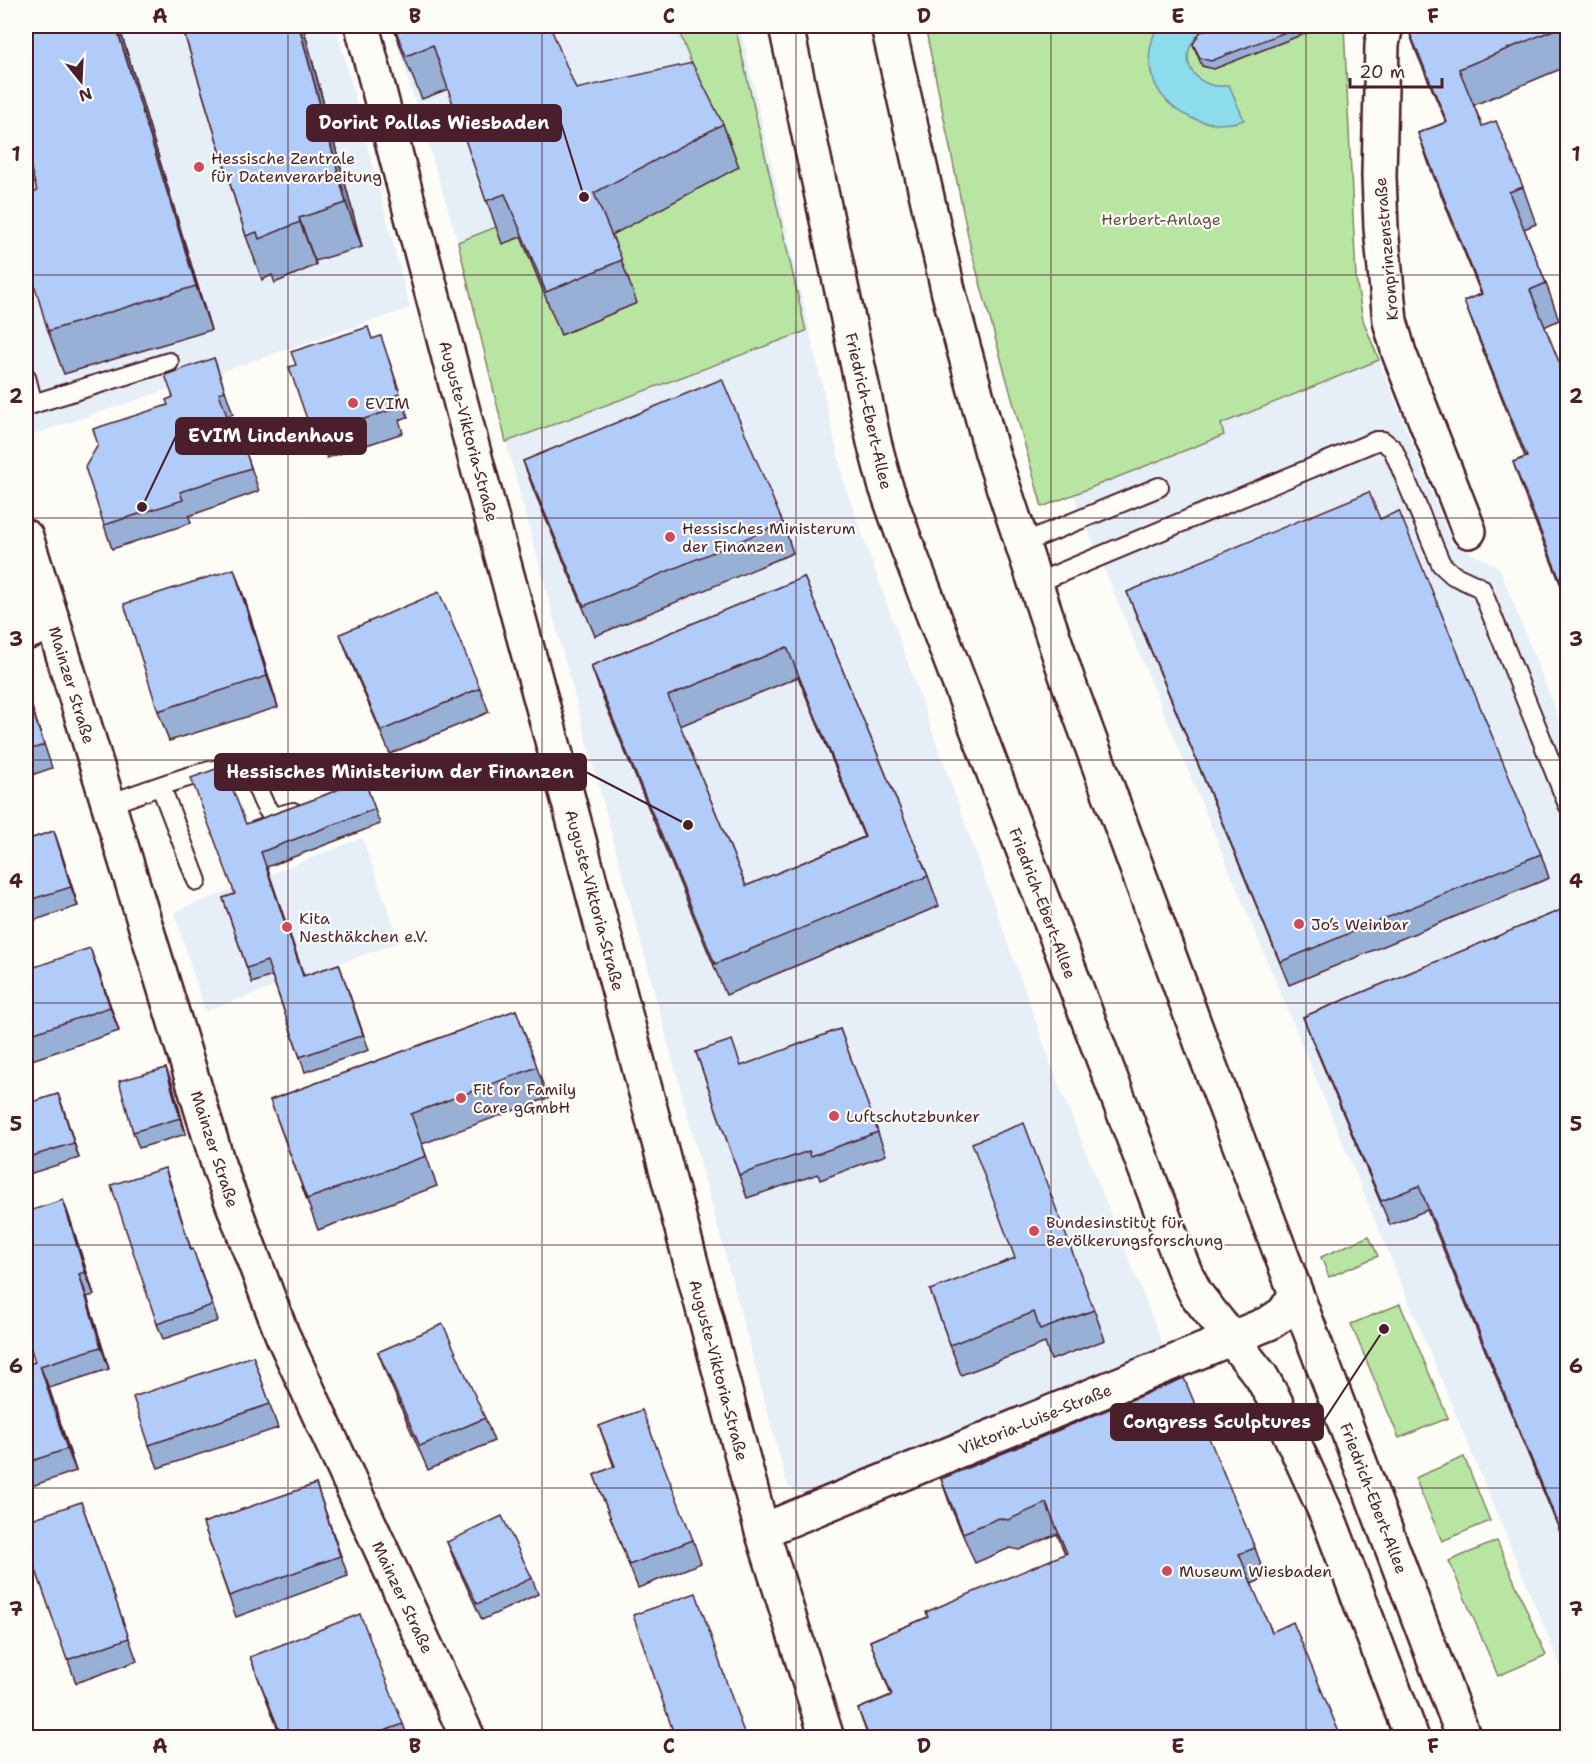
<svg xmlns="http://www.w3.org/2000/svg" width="1593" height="1763" font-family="'Shantell Sans',sans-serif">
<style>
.built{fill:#e6eef8}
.green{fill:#b9e5a2;stroke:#828266;stroke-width:1.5}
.water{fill:#8ddceb;stroke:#72909e;stroke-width:1.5}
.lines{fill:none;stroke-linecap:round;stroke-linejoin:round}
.service-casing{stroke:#4a1f2b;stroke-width:22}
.minor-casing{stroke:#4a1f2b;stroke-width:38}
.tertiary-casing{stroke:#4a1f2b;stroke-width:38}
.service{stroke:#fdfcf7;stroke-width:18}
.minor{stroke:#fdfcf7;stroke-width:33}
.tertiary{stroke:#fdfcf7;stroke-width:33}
.wall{fill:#98afd6;stroke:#4a1f2b;stroke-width:1.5;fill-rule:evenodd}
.shaded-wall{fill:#7c8fae;stroke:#4a1f2b;stroke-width:1.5}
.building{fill:#b1ccf9;stroke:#4a1f2b;stroke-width:1.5;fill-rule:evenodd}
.grid{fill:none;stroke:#4a1f2b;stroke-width:1.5;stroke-opacity:0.55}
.poi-dot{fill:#d1495b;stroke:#fdfcf7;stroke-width:2}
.labels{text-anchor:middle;stroke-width:4.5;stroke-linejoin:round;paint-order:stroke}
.poi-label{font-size:16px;fill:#4a1f2b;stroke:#fdfcf7;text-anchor:start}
.park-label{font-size:16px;fill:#665049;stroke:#fdfcf7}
.street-label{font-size:16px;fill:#4a1f2b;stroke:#fdfcf7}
.leader{fill:none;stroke:#4a1f2b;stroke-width:2}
.callout-dot{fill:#4a1f2b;stroke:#fdfcf7;stroke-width:2}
.callout{fill:#4a1f2b;stroke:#4a1f2b;stroke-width:2}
.callout-label{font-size:18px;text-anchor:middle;font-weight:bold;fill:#fff}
.neatline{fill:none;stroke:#4a1f2b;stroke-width:2}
.grid-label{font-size:20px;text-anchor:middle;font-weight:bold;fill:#4a1f2b}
</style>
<rect width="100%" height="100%" fill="#fdfcf7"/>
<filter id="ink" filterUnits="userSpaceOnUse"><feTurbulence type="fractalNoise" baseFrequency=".0167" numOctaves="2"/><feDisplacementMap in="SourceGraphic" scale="12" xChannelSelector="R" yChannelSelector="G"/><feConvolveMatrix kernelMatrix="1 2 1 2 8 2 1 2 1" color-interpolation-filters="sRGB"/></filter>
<g filter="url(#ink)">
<g class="built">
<path d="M26 26H336L410 308 26 437Z"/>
<path d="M392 26H740L845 486 1053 1070 1164 1347 816 1492 803 1494 793 1490 787 1484 506 442 458 242Z"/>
<path d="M1379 360 1452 544 1499 567 1567 739V1682L1073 494 1224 435 1221 424Z"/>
<path d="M362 838 400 942 205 1011 174 912Z"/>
</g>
<g class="green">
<path d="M677 26H735L806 331 506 442 458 242 496 227 521 237 610 236 708 107Z"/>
<path d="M925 26H1344L1356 278 1363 320 1379 360 1221 424 1224 435 1042 507 971 250Z"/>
<path d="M1369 1236 1378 1256 1329 1277 1321 1257Z"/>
<path d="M1400 1304 1448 1418 1399 1438 1351 1324Z"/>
<path d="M1464 1457 1490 1521 1442 1541 1415 1478Z"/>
<path d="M1497 1541 1546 1655 1498 1676 1449 1561Z"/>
</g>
<path class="water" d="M1158 26H1218C1210 29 1199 32 1194 40 1176 65 1202 92 1229 85L1244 120C1185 139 1127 83 1158 26Z"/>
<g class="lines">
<g class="service-casing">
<g id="service">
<path d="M26 377 33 404"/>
<path d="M26 406 169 362"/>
<path d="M1023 543 1159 487"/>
<path d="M1036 583 1376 441H1383L1393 449 1441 564 1453 575 1481 588 1568 805"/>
<path d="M161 787 197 881"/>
<path d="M109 804C133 796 215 764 235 768 239 769 245 772 248 774 261 786 260 807 275 817L293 812"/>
</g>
</g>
<g class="minor-casing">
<g id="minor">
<path d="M362 26 476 461 571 810 762 1531 827 1738"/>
<path d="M1386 26 1382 44 1379 176 1381 228 1390 321 1399 353 1469 531"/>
<path d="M26 537 53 622 219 1167 250 1250 282 1334 468 1738"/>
<path d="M26 633 53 622"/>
<path d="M762 1531 1269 1323 1284 1313 1296 1294"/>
</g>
</g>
<g class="tertiary-casing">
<g id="tertiary">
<path d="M786 26 874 442 885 484 904 538 1184 1270 1196 1294 1261 1376 1274 1399 1330 1522 1412 1738"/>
<path d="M888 26 949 294 992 453 1068 681 1205 1053 1464 1738"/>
</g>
</g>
<use href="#service" class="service"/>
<use href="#minor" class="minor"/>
<use href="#tertiary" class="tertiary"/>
</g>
<g class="wall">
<path d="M119 26 211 330 64 374 48 331Z"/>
<path d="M182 26H303L362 247 315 261 316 265 275 283 272 275 262 280 246 236Z"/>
<path d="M393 26 576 89 723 124 739 167 612 235 637 303 561 335 521 237 502 244 448 89 422 99 405 59Z"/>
<path d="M1217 26H1324L1214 69 1202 66 1193 44Z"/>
<path d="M1407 26H1568V66L1474 105 1482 126 1523 187 1536 224 1524 229 1546 283 1559 320 1544 327 1568 384V603L1526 499 1513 462 1525 457 1478 338 1464 301 1481 294 1431 170 1418 133 1446 122 1417 54Z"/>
<path d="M372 339 389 360 408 417 399 420 403 433 327 458 322 444 316 446 308 422Z"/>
<path d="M214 358 233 414 228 416 235 436 248 458 259 491 189 516 191 523 112 549 104 525 168 405 173 397Z"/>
<path d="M523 461 783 523 793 553 595 636 534 491Z"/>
<path d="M1380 519 1541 854 1549 878 1289 985 1136 615 1127 592Z"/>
<path d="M804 577 928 876 939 906 726 995 602 696 591 666ZM798 677 864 837 746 886 680 726Z"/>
<path d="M245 600 278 707 169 741 158 711Z"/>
<path d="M340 634 480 688 489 712 390 754 349 658Z"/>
<path d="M26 689 52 768 26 777Z"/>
<path d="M364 779 380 824 267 867 304 976 339 964 369 1050 305 1072 272 976 252 983 223 898 235 894 246 824 315 799Z"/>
<path d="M54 831 78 906 26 923V840Z"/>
<path d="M1568 907V1551L1427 1210 1390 1225 1312 1040 1303 1017Z"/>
<path d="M26 970 99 972 119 1031 26 1062Z"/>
<path d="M516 1010 548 1098 422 1144 437 1186 318 1230 270 1100Z"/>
<path d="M840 1029 886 1155 820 1180 818 1174 747 1198 696 1052 742 1066Z"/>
<path d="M172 1083 186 1134 139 1148 133 1132Z"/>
<path d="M58 1094 79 1158 26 1175V1104Z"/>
<path d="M165 1168 191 1250 199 1265 218 1321 163 1339 157 1324Z"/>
<path d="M63 1200 71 1222 94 1295 87 1297 109 1369 49 1388 76 1471 26 1488V1365L35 1362 28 1327Z"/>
<path d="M930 1290 1094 1310 1105 1340 1051 1360 1045 1343 961 1375Z"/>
<path d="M378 1352 485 1418 494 1441 428 1470 387 1376Z"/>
<path d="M253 1356 278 1428 158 1468 149 1445Z"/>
<path d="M599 1426 693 1540 701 1563 638 1588 594 1475 614 1467Z"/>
<path d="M941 1479 1255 1548 1266 1578 1251 1584 1272 1632 1341 1737H868L858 1709 891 1695 870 1641 928 1617 1065 1554 1057 1534 1019 1550 1010 1548 975 1563 952 1510Z"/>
<path d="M316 1484 348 1576 236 1617 203 1523Z"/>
<path d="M81 1502 137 1661 76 1683 26 1541Z"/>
<path d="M447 1542 532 1578 538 1594 482 1620 453 1557Z"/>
<path d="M250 1657 403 1724 408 1737H281Z"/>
</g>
<g class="shaded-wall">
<path d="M116 26H119L211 330 196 286Z"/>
<path d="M299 26H303L362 247 346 203Z"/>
<path d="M299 218 315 261 316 265 300 222Z"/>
<path d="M234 569 245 600 278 707 267 676Z"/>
<path d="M54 831 61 851 78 906 71 887Z"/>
<path d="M90 948 99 972 119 1031 110 1007Z"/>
<path d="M166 1068 172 1083 186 1134 180 1118Z"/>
<path d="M58 1094 64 1110 79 1158 74 1143Z"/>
<path d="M165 1168 171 1184 196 1266 191 1250Z"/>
<path d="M63 1200 71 1222 94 1295 85 1272Z"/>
<path d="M79 1274 87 1297 109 1369 101 1347Z"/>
<path d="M40 1366 49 1388 76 1471 67 1449Z"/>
</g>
<g class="building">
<path d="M26 26H116L196 286 48 331 26 256V194L37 191 26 151Z"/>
<path d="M182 26H299L346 203 299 218 300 222 259 239 257 232 246 236Z"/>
<path d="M394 26H550L576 89 692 63 723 124 594 193 622 260 546 292 505 194 486 201 433 45 406 56Z"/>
<path d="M1217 26H1301L1211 61 1200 58 1193 44 1200 32Z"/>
<path d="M1407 26H1563L1459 69 1482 126 1496 121 1523 187 1509 192 1546 283 1530 290 1568 384V600L1513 462 1527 457 1464 301 1482 294 1418 133 1447 122Z"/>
<path d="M1568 75V87L1563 76Z"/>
<path d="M368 327 372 339 381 336 400 394 390 397 394 409 319 434 314 420 308 422 289 367 296 365 291 352Z"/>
<path d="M214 358 225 391 219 393 234 436 240 434 251 468 180 492 183 500 104 525 85 467 98 445 93 429 168 405 166 400 173 397 165 375Z"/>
<path d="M722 379 783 523 584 606 523 461Z"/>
<path d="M1369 492 1380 519 1399 511 1541 854 1280 962 1127 592Z"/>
<path d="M234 569 267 676 158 711 124 604Z"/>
<path d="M804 577 928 876 715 964 591 666ZM787 647 865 837 746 886 668 696Z"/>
<path d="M439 592 480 688 381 731 340 634Z"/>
<path d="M1568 628V646L1561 631Z"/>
<path d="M26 691 44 745 26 751Z"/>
<path d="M224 766 246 824 315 799 364 779 375 809 261 852 303 976 339 964 363 1035 300 1057 267 961 247 968 223 898 235 894 191 778Z"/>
<path d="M54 831 71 887 26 901V840Z"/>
<path d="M1568 907V1548L1419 1186 1381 1201 1303 1017Z"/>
<path d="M90 948 110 1007 26 1036V970Z"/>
<path d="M516 1010 537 1067 411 1114 426 1156 307 1199 270 1100Z"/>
<path d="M840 1029 878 1132 811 1156 809 1151 739 1175 696 1052 732 1040 741 1066Z"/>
<path d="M166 1068 180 1118 133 1132 119 1081Z"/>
<path d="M58 1094 74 1143 26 1158V1104Z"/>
<path d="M1024 1123 1094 1310 1040 1330 1034 1312 950 1345 930 1290 1015 1258 972 1143Z"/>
<path d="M165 1168 191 1250 193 1249 212 1305 157 1324 111 1185Z"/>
<path d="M63 1200 85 1272 79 1274 101 1347 40 1366 67 1449 26 1463V1365L35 1362 26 1333V1328L28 1327 26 1318V1212Z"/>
<path d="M443 1324 485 1418 420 1446 378 1352Z"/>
<path d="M253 1356 270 1404 149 1445 133 1397Z"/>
<path d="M1184 1378 1255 1548 1239 1554 1272 1632 1293 1622 1341 1737H869L858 1709 892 1695 870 1641 928 1617 926 1612 1067 1553 1046 1503 1008 1520 999 1518 963 1533 941 1479Z"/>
<path d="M642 1410 693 1540 629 1565 594 1475 615 1466 599 1426Z"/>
<path d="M316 1484 340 1556 229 1596 203 1523Z"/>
<path d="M81 1502 129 1638 67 1660 26 1541V1521Z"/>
<path d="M502 1516 532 1578 477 1604 447 1542Z"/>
<path d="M696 1593 745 1736 740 1737H675L633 1615Z"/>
<path d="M360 1614 403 1724 368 1737H282L250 1657Z"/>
</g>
</g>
<path class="grid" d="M288 26V1738M542 26V1738M796 26V1738M1051 26V1738M1306 26V1738M26 275H1568M26 518H1568M26 760H1568M26 1003H1568M26 1245H1568M26 1488H1568"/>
<g class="poi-dot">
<circle cx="199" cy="167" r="6"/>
<circle cx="353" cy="403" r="6"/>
<circle cx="670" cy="537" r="6"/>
<circle cx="1299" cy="924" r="6"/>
<circle cx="287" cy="927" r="6"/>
<circle cx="461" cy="1098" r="6"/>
<circle cx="834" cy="1116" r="6"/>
<circle cx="1034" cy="1231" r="6"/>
<circle cx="1167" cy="1571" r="6"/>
</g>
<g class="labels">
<g class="poi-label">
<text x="211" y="164">Hessische Zentrale<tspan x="211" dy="18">für Datenverarbeitung</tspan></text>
<text x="365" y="409">EVIM</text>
<text x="682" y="534">Hessisches Ministerum<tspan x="682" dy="18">der Finanzen</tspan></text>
<text x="299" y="924">Kita<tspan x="299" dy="18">Nesthäkchen e.V.</tspan></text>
<text x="1311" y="930">Jo‘s Weinbar</text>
<text x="473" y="1095">Fit for Family<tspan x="473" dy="18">Care gGmbH</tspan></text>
<text x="846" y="1122">Luftschutzbunker</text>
<text x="1046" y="1228">Bundesinstitut für<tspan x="1046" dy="18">Bevölkerungsforschung</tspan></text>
<text x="1179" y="1577">Museum Wiesbaden</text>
</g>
<g class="park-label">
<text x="1161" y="225">Herbert-Anlage</text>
</g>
<g class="street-label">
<text transform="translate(1386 249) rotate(-95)" y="6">Kronprinzenstraße</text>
<text transform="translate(869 411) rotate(77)" y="6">Friedrich-Ebert-Allee</text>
<text transform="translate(469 431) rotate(75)" y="6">Auguste-Viktoria-Straße</text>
<text transform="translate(72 685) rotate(73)" y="6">Mainzer Straße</text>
<text transform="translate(595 900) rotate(75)" y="6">Auguste-Viktoria-Straße</text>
<text transform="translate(1043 903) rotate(69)" y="6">Friedrich-Ebert-Allee</text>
<text transform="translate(215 1149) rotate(72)" y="6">Mainzer Straße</text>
<text transform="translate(719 1370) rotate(75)" y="6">Auguste-Viktoria-Straße</text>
<text transform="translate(1035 1419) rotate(-22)" y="6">Viktoria-Luise-Straße</text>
<text transform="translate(1374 1498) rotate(69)" y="6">Friedrich-Ebert-Allee</text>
<text transform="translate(403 1597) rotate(65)" y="6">Mainzer Straße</text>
</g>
</g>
<path class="leader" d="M584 197L561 123M142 507L176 436M688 825L586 772M1384 1329L1323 1422"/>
<g class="callout-dot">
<circle cx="584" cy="197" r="6"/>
<circle cx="142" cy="507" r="6"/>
<circle cx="688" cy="825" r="6"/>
<circle cx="1384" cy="1329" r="6"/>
</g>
<g class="callout">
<rect x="307" y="105" width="254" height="36" rx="6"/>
<rect x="176" y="418" width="190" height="36" rx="6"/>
<rect x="215" y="754" width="371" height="36" rx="6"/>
<rect x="1111" y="1404" width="212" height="36" rx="6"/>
</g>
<g class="callout-label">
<text x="434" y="129">Dorint Pallas Wiesbaden</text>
<text x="271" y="442">EVIM Lindenhaus</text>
<text x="400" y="778">Hessisches Ministerium der Finanzen</text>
<text x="1217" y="1428">Congress Sculptures</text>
</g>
<rect width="1593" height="1763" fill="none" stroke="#fdfcf7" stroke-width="66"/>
<g transform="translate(81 81) rotate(162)" stroke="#fdfcf7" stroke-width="4.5" paint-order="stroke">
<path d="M0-4.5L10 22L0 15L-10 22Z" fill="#4a1f2b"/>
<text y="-9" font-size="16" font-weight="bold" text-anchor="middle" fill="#4a1f2b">N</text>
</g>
<path d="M1350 78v9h92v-9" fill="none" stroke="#4a1f2b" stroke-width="3"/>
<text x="1359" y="78" font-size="18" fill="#4a1f2b" stroke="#fdfcf7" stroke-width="4.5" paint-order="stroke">20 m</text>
<rect x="33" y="33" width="1527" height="1697" class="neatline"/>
<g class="grid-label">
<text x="160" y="23">A</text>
<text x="415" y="23">B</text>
<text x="669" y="23">C</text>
<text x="924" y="23">D</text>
<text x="1178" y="23">E</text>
<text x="1433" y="23">F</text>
<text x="16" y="161">1</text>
<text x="1576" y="161">1</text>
<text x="16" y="403">2</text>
<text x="1576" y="403">2</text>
<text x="16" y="646">3</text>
<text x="1576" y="646">3</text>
<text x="16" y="888">4</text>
<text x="1576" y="888">4</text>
<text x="16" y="1131">5</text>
<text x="1576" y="1131">5</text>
<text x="16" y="1373">6</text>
<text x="1576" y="1373">6</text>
<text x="16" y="1616">7</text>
<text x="1576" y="1616">7</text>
<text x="160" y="1753">A</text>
<text x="415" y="1753">B</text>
<text x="669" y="1753">C</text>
<text x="924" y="1753">D</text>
<text x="1178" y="1753">E</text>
<text x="1433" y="1753">F</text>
</g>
</svg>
